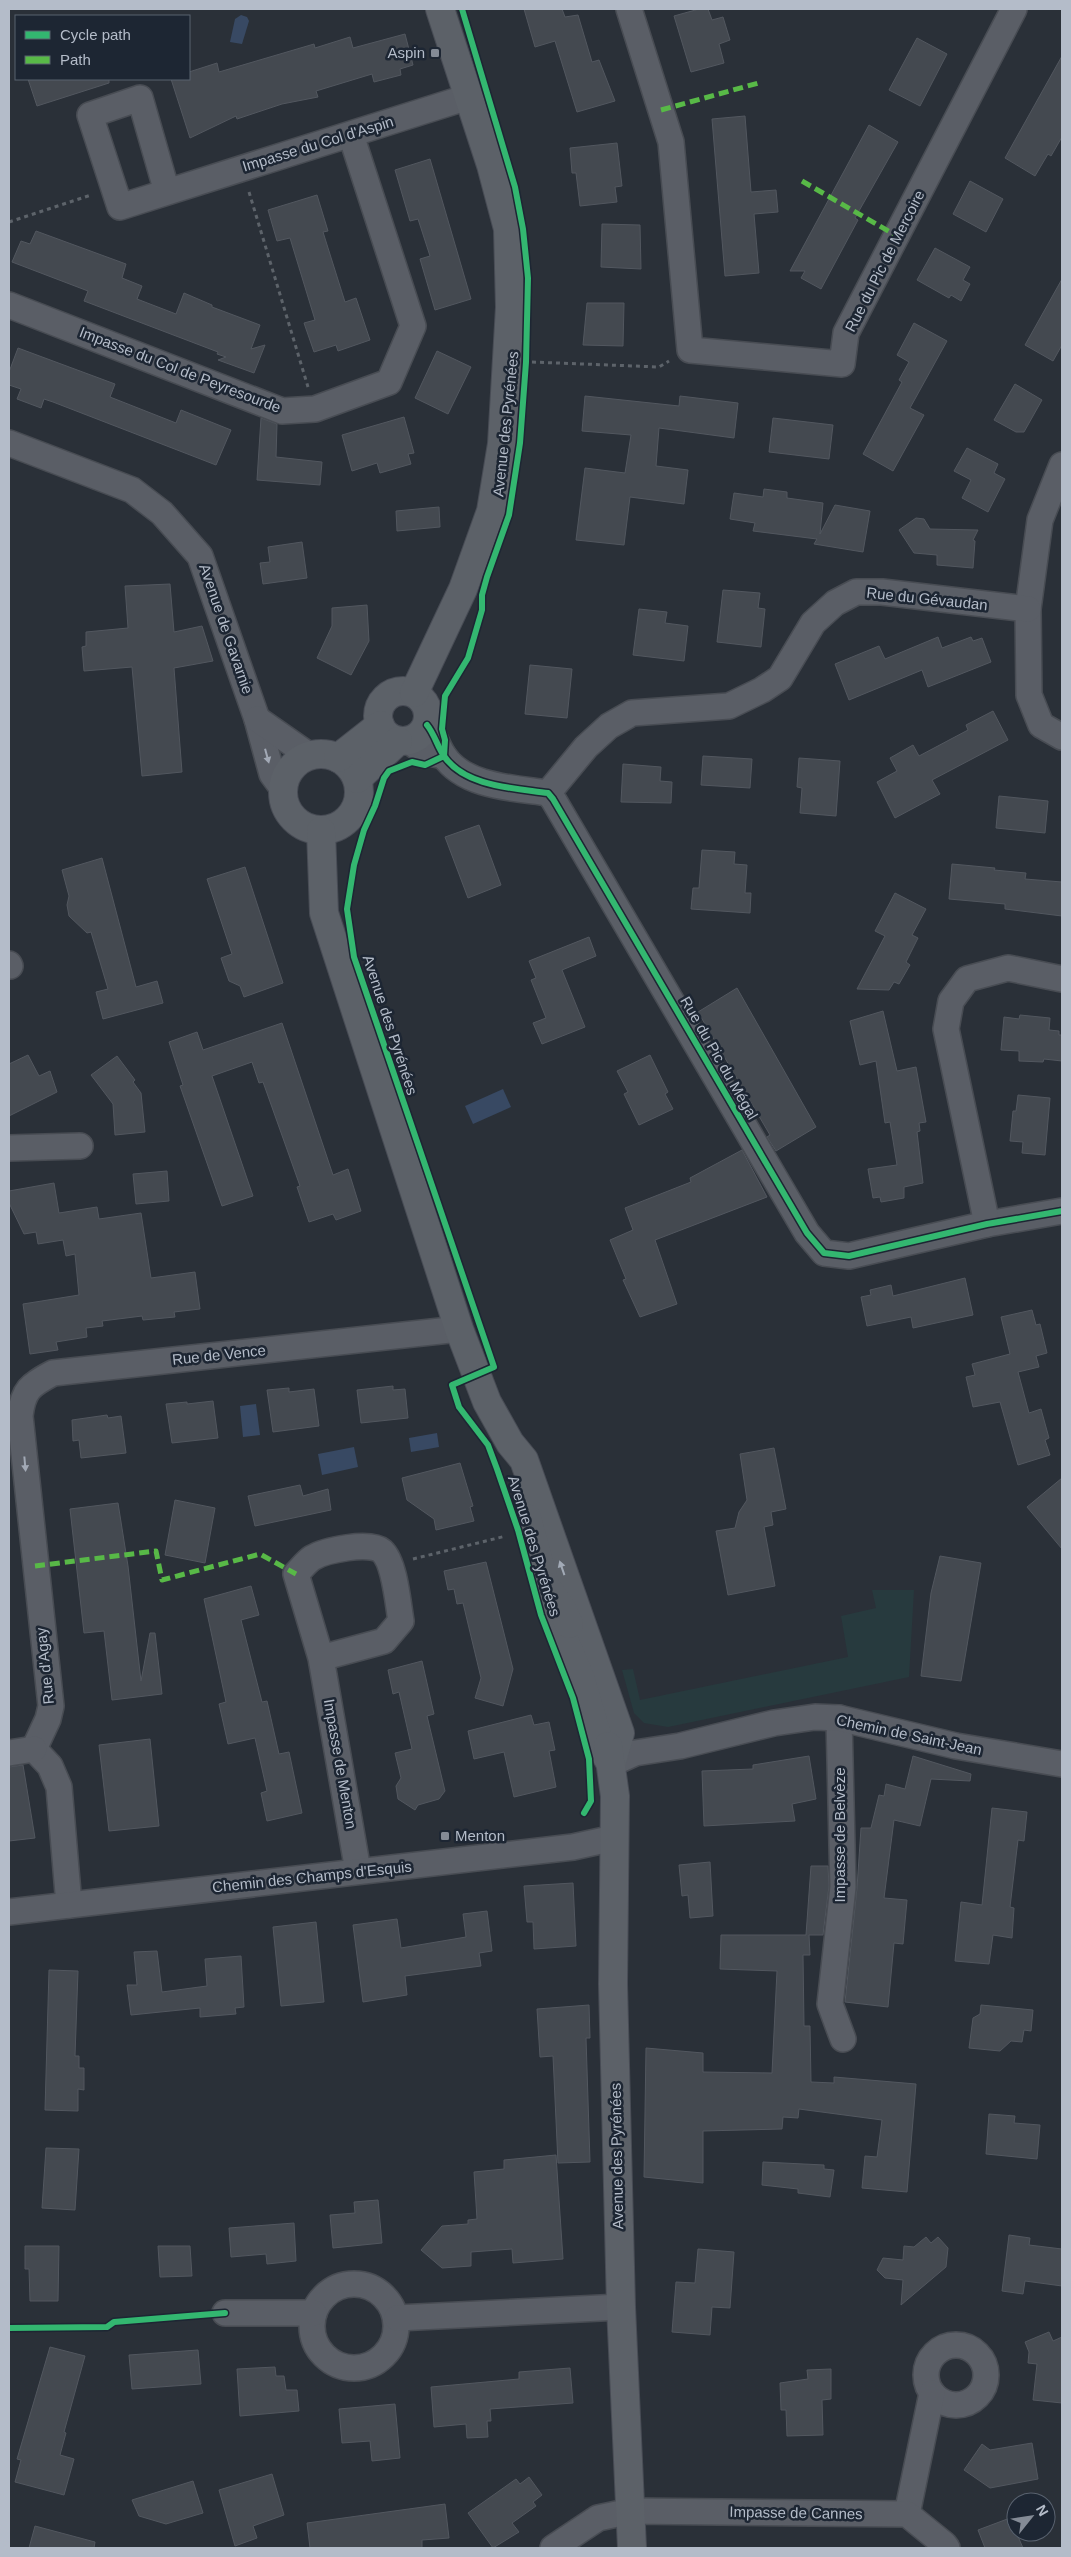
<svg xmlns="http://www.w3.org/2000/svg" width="1071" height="2557" font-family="Arial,sans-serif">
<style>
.green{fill:#273a3e}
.water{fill:#384963}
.building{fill:#444950;stroke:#52575f}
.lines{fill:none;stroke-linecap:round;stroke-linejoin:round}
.minor-casing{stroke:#484c53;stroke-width:28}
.major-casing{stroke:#484c55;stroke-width:30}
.path{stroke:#5d636a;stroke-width:3;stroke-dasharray:4 4;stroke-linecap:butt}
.minor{stroke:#5a5e66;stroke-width:25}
.major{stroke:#5c6168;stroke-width:28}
.quiet{stroke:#58b947;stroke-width:5;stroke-dasharray:10 5;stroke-linecap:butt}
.cycleway-casing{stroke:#1d2633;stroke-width:9}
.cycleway{stroke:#33b770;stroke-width:6}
.oneway{fill:#a2a9b5}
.oneway2{fill:#a2aab6}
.poi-dot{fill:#848b96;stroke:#1d2633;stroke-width:2}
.labels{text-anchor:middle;stroke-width:5;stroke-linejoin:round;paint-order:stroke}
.poi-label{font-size:15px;fill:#b4bcc9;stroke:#1d2633;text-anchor:end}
.street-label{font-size:15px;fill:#b4bcc9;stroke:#1d2633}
</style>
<rect width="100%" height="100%" fill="#2a3038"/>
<path class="green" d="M872 1590H914L909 1677 668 1727 644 1723 634 1713 622 1670 633 1669 640 1700 848 1657 841 1616 876 1608Z"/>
<g class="water">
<path d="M241 15 247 17 249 21 242 44 230 42 235 19Z"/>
<path d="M503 1089 511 1107 473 1124 465 1106Z"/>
<path d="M256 1404 260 1435 243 1437 240 1406Z"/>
<path d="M437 1433 439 1447 411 1452 409 1438Z"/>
<path d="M354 1447 358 1467 322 1475 318 1454Z"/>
</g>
<g class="building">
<path d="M524 9H562L565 17 578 15 592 62 599 60 615 101 577 112 555 41 535 47Z"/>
<path d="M699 9H708L712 20 723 17 730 40 719 44 724 63 691 72 674 16Z"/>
<path d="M405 34 413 65 400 69 401 75 374 82 372 74 316 91 318 97 282 104 237 119 236 116 190 138 171 79H189V72L217 63 219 72 314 44 315 48 350 37 353 48Z"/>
<path d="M917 38 947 54 920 106 889 90Z"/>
<path d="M1062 56V137L1051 156 1048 154 1035 176 1005 158Z"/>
<path d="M28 79H109V83L37 106Z"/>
<path d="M745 116 751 192 776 190 778 212 754 214 759 273 725 276 712 119Z"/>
<path d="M869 125 898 142 855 218 858 220 821 289 801 278 805 271H790Z"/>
<path d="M617 143 622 186 615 187 617 202 580 206 576 173H572L570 148Z"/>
<path d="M430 159 471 299 435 310 420 259 430 256 418 219 410 221 395 170Z"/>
<path d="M970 181 1003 199 986 232 953 214Z"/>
<path d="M317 195 328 231 323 232 345 302 356 298 370 340 338 351 336 345 314 352 304 323 315 320 290 238 277 241 268 210Z"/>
<path d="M602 224 640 225 641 269 601 267Z"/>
<path d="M36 231 126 264 122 278 142 286 137 299 176 314 184 293 212 305V307L260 325 251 349 265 345 254 373 218 360 226 357 217 354 218 352 84 301 88 291 12 262 21 241 30 244Z"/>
<path d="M935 248 970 267 963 280 970 284 961 301 951 295 949 298 917 280Z"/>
<path d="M1062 279V345L1053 361 1025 345Z"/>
<path d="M587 303H624L623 346 583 345Z"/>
<path d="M914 323 947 341 910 408 924 415 893 471 863 454 902 382 899 380 909 362 897 355Z"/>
<path d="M18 348 115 384 110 397 176 423 181 410 231 430 216 465 53 402 44 399 41 408 17 399 21 389 9 385V372Z"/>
<path d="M437 351 471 367 448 414 415 398Z"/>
<path d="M1015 384 1042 400 1024 432H1016L994 420Z"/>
<path d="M585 396 679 406 680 396 738 403 734 438 659 428 656 466 688 470 684 504 630 497 624 545 576 540 585 468 625 473 631 435 582 431Z"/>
<path d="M404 417 414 453 408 454 411 464 380 473 377 463 352 471 342 435Z"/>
<path d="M261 418 277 424 276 457 322 462 320 485 257 480Z"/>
<path d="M773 418 833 425 829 459 769 452Z"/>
<path d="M967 448 998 464 994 473 1005 479 988 512 962 498 971 480 954 471Z"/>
<path d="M764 489 787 492V498L823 503 820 534 835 505 870 511 863 552 814 544 817 539 753 531 755 523 730 519 734 493 763 497Z"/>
<path d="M439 507 440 527 397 531 396 511Z"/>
<path d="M916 518 924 519 930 529 978 530 973 540 975 541 973 568 937 565V555L914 553 899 530Z"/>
<path d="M302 542 307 578 263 584 260 563 270 562 268 547Z"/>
<path d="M170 584 174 632 202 626 213 661 174 668 182 772 142 776 132 667 84 671 82 647 86 646V632L128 628 125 586Z"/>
<path d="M723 590 760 593 758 608 765 609 761 647 717 642Z"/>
<path d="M367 605 369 641 351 675 317 658 332 626V608Z"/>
<path d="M639 609 667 612 665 623 688 626 684 661 633 655Z"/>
<path d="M938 637 942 648 971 637 973 641 982 638 991 662 928 687 922 670 849 700 835 664 879 646 885 659Z"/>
<path d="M530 665 572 669 567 718 525 714Z"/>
<path d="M993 711 1008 740 932 780 940 794 895 818 877 782 897 771 890 758 913 745 919 756 968 730 966 725Z"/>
<path d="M703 756 752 759 750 788 701 785Z"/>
<path d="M799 758 840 761 836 816 800 813 802 788 797 787Z"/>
<path d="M623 764 661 767 660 781 672 782 671 803 621 802Z"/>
<path d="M999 796 1048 801 1045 833 996 828Z"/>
<path d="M479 825 501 885 468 898 445 837Z"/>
<path d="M702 850 735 852 734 864 747 865 745 893H751L750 913 691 909 693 888H699Z"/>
<path d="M102 858 136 987 157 981 163 1003 103 1019 96 992 108 989 91 932 87 933 69 916 67 905 69 896 62 870Z"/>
<path d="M952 864 995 868 994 870 1026 873 1025 879 1062 882V916L1005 909V904L949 899Z"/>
<path d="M245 867 283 983 244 997 240 986 229 981 221 958 232 954 207 879Z"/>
<path d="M895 893 926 909 912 935 918 938 906 962 910 965 899 984 894 982 889 990 857 989 885 936 875 931Z"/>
<path d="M589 937 596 956 562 970 585 1027 542 1044 533 1023 546 1018 531 980 536 978 529 961Z"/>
<path d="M737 988 816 1127 776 1151 767 1137 770 1135 698 1012Z"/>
<path d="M883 1011 897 1071 916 1067 926 1122 919 1123 920 1131 917 1132 923 1183 904 1187V1198L881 1202 880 1197 873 1198 868 1169 897 1165 890 1122 885 1123 876 1061 860 1065 850 1021Z"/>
<path d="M1020 1015 1050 1018 1049 1030 1059 1031V1035H1062V1061L1044 1059 1043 1062 1019 1061V1051L1001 1050 1004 1017 1019 1019Z"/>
<path d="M282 1023 333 1175 348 1169 361 1211 336 1220 333 1214 309 1222 297 1187 300 1186 263 1082 259 1083 252 1062 212 1076 253 1196 222 1206 180 1086 183 1085 169 1042 197 1032 203 1050Z"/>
<path d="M28 1055 39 1076 50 1071 57 1092 9 1116V1064Z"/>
<path d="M650 1055 668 1092 665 1094 673 1109 639 1125 624 1094 628 1092 617 1071Z"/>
<path d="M117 1056 135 1080 133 1082 141 1093 145 1132 115 1135 113 1104 91 1075Z"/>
<path d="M1018 1095 1050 1098 1045 1155 1022 1153 1023 1142 1010 1141 1013 1111H1016Z"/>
<path d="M742 1150 767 1197 655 1240 677 1304 640 1317 623 1280 626 1279 610 1240 633 1230 625 1208 691 1182 690 1178Z"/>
<path d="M167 1171 169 1201 136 1204 133 1174Z"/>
<path d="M54 1183 59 1213 97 1207 99 1219 141 1213 151 1278 195 1272 200 1309 174 1312 175 1317 143 1320 142 1316 102 1321 103 1326 86 1328 87 1337 56 1342 58 1350 30 1354 23 1304 79 1295 75 1254 66 1256 63 1240 38 1244 36 1232 24 1234 9 1203V1191Z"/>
<path d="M965 1278 973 1315 913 1328 911 1317 867 1326 861 1297 871 1295 870 1290 891 1285 893 1296Z"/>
<path d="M1032 1310 1036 1325 1040 1324 1047 1353 1036 1356 1039 1367 1018 1372 1029 1413 1041 1409 1049 1438 1045 1440 1050 1455 1018 1465 1000 1402 973 1407 966 1377 975 1375 972 1364 1010 1354 1001 1317Z"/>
<path d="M393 1386V1390L405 1389 408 1418 361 1423 357 1390Z"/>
<path d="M289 1388V1392L314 1389 319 1426 273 1432 267 1390Z"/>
<path d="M213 1401 218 1438 172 1443 166 1404 187 1402V1404Z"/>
<path d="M107 1415 108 1418 121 1416 126 1453 81 1458 79 1440 73 1441 72 1420Z"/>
<path d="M774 1448 786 1509 771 1512 773 1525 764 1527 775 1586 728 1595 716 1531 735 1528 739 1512 747 1500 740 1454Z"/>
<path d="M460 1463 473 1506 470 1507 474 1521 436 1530 434 1519 407 1500 402 1478Z"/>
<path d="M1062 1478V1549L1027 1507Z"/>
<path d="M300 1485 303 1496 328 1489 331 1510 255 1526 248 1496Z"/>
<path d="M175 1500 215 1508 205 1563 165 1555Z"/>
<path d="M118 1503 128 1566 141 1681 150 1633H155L162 1694 112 1700 104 1631 84 1633 70 1509Z"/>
<path d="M940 1556 981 1563 961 1681 921 1676 931 1593Z"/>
<path d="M486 1562 513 1669 503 1706 475 1698 481 1678 463 1603 457 1604 454 1589 448 1590 444 1571Z"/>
<path d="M251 1586 259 1615 241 1620 262 1702 267 1701 279 1754 289 1752 302 1813 267 1821 261 1793 267 1791 255 1738 228 1744 219 1704 226 1702 204 1599Z"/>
<path d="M422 1661 434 1714 427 1716 445 1791 439 1799 418 1805 415 1810 398 1799 396 1786 401 1778 395 1753 412 1749 399 1692 393 1694 388 1670Z"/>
<path d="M531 1715 534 1725 549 1722 555 1750 549 1751 556 1787 514 1797 504 1752 474 1759 468 1731Z"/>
<path d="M150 1739 159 1826 109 1831 99 1745Z"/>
<path d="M809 1756 816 1799 792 1804 795 1821 704 1826 702 1771 753 1769V1765Z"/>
<path d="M913 1756 971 1774 970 1781 931 1779 920 1826 894 1820 884 1898 907 1900 903 1944 894 1943 888 2007 845 2002 857 1888 861 1828H871L879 1795 884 1796 886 1784 905 1789Z"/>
<path d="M23 1765 35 1838 9 1841V1767Z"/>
<path d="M992 1808 1027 1812 1024 1841 1018 1840 1010 1907 1014 1908 1012 1938 993 1935 989 1964 955 1961 961 1902 982 1905Z"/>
<path d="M710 1862 713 1916 690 1918 688 1895 682 1896 679 1865Z"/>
<path d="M811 1866H828L829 1886 823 1935H809L810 1955H803L804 2026H810L811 2082 834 2083V2077L916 2084 907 2192 862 2188 865 2156 877 2157 882 2120 799 2109 798 2118 783 2117 782 2129 703 2131V2183L644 2177 646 2048 703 2053V2072L772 2073 777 1971 720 1969 721 1935H806Z"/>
<path d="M573 1883 576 1946 534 1949 533 1922H527L524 1886Z"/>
<path d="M487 1911 492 1951 479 1953 481 1966 405 1976 407 1995 363 2002 353 1925 397 1919 401 1948 466 1937 463 1914Z"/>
<path d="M316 1922 324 2002 281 2006 273 1927Z"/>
<path d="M157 1951 162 1992 207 1986 205 1959 241 1956 244 2007 235 2008 236 2014 200 2017V2008L131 2015 127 1985H137L134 1952Z"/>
<path d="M49 1970 78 1971 75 2056H79V2068H84V2090L78 2089V2111L45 2110Z"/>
<path d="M589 2005 590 2038H586L590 2162 558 2163 553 2056 540 2057 537 2009Z"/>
<path d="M981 2005 1033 2010 1031 2031 1024 2030 1022 2042 1011 2041 1000 2051 969 2048 973 2018 980 2014Z"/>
<path d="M989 2114 1015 2116 1014 2123 1040 2125 1037 2159 986 2154Z"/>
<path d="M46 2148 79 2149 75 2210 42 2208Z"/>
<path d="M556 2155 563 2259 513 2263 512 2249 471 2252V2266L442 2268 421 2250 442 2226 468 2224V2220L477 2219 474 2172 504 2169V2160Z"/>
<path d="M763 2162 824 2165V2169L834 2170 830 2197 798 2193V2189L762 2185Z"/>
<path d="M378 2200 382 2243 333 2248 330 2215 355 2213 354 2202Z"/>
<path d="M294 2223 296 2261 267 2264 266 2254 231 2257 229 2228Z"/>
<path d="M1009 2235 1030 2238 1029 2245 1062 2249V2286L1025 2281 1023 2294 1002 2291Z"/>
<path d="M926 2237 931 2243 938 2237 948 2248 946 2267 901 2305 903 2280 885 2278 877 2270 883 2258 903 2260 904 2246 914 2247Z"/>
<path d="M25 2246H59L58 2301H30L29 2269H25Z"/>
<path d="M158 2246H190L192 2276 160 2277Z"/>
<path d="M698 2249 734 2252 730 2308 712 2307 710 2335 672 2332 676 2282 695 2283Z"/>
<path d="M1049 2332 1053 2341 1062 2337V2403L1033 2400 1037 2364 1028 2363 1029 2352 1025 2342Z"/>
<path d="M50 2347 85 2356 64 2432 66 2433 60 2455 74 2459 64 2495 15 2482 21 2460 17 2459Z"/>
<path d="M198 2350 201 2384 132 2389 129 2355Z"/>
<path d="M275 2367 276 2376H284L286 2390H297L299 2411 240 2416 237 2369Z"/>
<path d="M570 2368 573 2403 490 2409 491 2421H487L488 2437 467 2438 466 2424 434 2427 431 2387 519 2379V2372Z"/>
<path d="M831 2369V2399L822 2400 823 2435 787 2436 786 2410H781L780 2383 808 2379 807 2370Z"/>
<path d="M395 2404 400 2458 372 2461 370 2441 342 2443 339 2409Z"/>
<path d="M1032 2443 1038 2479 990 2488 964 2470 982 2444 990 2450Z"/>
<path d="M272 2474 284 2515 253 2526 257 2538 235 2546 219 2490Z"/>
<path d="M529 2477 542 2495 533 2502 536 2506 512 2523 519 2532 493 2548 468 2513 516 2479 520 2484Z"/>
<path d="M193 2481 203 2513 166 2524 139 2516 132 2500Z"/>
<path d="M445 2504 449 2538 422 2540V2548H310L307 2523Z"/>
<path d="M1010 2518 1023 2548H985L978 2530Z"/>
<path d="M35 2526 95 2542 94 2548H29Z"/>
</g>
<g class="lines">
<g class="minor-casing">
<g id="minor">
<path d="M629 9 671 142 690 350 842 364 846 333 1014 9"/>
<path d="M167 192 140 98 90 115 120 207 468 97"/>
<path d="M9 305 282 411 315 409 389 382 413 326 351 135"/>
<path d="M9 443 132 490 162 513 200 556 257 719 272 774 283 789"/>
<path d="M1062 465 1040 520 1028 609 1029 695 1041 725 1062 737"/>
<path d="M257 719 310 756"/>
<path d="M427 725C435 735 437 746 444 756 465 787 514 788 548 793L553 799 807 1233 824 1253 849 1256 987 1224 1062 1211"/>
<path d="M409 741 424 752 444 756"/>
<path d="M548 793 586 747 609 726 632 713 729 706 762 690 780 678 813 623 835 603 856 592H882L1028 609"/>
<path d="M9 964 10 966"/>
<path d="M9 1148 80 1146"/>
<path d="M987 1224 946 1029 951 1001 967 979 1008 968 1062 979"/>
<path d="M321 1658 384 1641 401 1621C398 1604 395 1563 382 1551 370 1541 325 1550 312 1558 306 1562 301 1569 296 1574L321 1658 358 1871"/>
<path d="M839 1718 843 1887 830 2004 843 2039"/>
<path d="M34 1749 48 1719 51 1706 20 1416C23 1390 30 1385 53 1373L459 1329"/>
<path d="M34 1749 50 1766 59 1787 69 1905"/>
<path d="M9 1753 34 1749"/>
<path d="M611 1764 635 1753 680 1746 774 1723 815 1717 839 1718 956 1746 1062 1764"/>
<path d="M9 1912 573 1847 614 1838"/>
<circle cx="354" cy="2326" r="42"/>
<path d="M225 2313H314"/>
<path d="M397 2318 621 2307"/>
<circle cx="956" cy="2375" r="30"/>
<path d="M907 2514 932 2393"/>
<path d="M553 2548 598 2518 631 2511 907 2514 944 2544 947 2548"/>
</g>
</g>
<g class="major-casing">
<g id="major">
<circle cx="403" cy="716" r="25"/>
<path d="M414 693 463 589 491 511 502 444 510 307 508 229 491 165 440 9"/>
<circle cx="321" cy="792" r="38"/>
<path d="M338 758 380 725"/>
<path d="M357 779 398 741"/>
<path d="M321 831 324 913 459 1329 487 1402 510 1443 524 1460 620 1733 611 1764"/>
<path d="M527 1518 554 1616 580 1677 600 1745 611 1764"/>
<path d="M546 1586 562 1609 569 1624"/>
<path d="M608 1746 615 1796 613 1984 621 2307 632 2548"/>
</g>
</g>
<g class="path">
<path d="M249 192 308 387"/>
<path d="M9 222 91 195"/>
<path d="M532 362 659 367 669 361"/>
<path d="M413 1559 506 1536"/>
</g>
<use href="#minor" class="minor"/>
<use href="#major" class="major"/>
<g class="quiet">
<path d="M661 110 762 82"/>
<path d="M802 181 897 236"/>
<path d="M35 1566 156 1551 162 1580 260 1554 296 1574"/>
</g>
<g class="cycleway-casing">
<g id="cycleway">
<path d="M462 9 515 187 523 229 528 278 526 362 520 443 509 515 487 577 482 595V610L468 658 445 696 442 729 445 740 444 756 425 765 412 762 389 771 384 778 375 806 364 830 354 865 347 909 354 957 494 1367 452 1385 459 1407 488 1445 497 1469 518 1530 541 1615 573 1698 589 1759 591 1801 584 1813"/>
<path d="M427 725C435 735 437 746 444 756 465 787 514 788 548 793L553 799 807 1233 824 1253 849 1256 987 1224 1062 1211"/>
<path d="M9 2328 107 2327 114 2322 225 2313"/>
</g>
</g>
<use href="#cycleway" class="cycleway"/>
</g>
<defs><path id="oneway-solid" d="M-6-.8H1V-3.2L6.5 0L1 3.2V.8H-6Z" transform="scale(1.25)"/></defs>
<g class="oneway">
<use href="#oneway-solid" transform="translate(267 756) rotate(75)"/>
<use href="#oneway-solid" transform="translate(25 1464) rotate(85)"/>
</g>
<use class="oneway2" href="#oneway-solid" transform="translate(562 1568) rotate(-109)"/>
<g class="poi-dot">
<rect x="430" y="48" width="10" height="10" rx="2.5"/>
<rect x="440" y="1831" width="10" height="10" rx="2.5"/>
</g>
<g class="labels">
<g class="poi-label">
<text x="425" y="58">Aspin</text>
<text x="455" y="1841" text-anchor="start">Menton</text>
</g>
<g class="street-label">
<text transform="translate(318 144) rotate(-17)" y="5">Impasse du Col d'Aspin</text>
<text transform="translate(885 261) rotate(-63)" y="5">Rue du Pic de Mercoire</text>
<text transform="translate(180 370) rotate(21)" y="5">Impasse du Col de Peyresourde</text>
<text transform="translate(506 424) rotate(-84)" y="5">Avenue des Pyrénées</text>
<text transform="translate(927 599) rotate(6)" y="5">Rue du Gévaudan</text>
<text transform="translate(226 629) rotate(71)" y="5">Avenue de Gavarnie</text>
<text transform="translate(390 1025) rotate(72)" y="5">Avenue des Pyrénées</text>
<text transform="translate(719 1058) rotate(60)" y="5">Rue du Pic du Mégal</text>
<text transform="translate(219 1355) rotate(-6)" y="5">Rue de Vence</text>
<text transform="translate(534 1546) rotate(73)" y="5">Avenue des Pyrénées</text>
<text transform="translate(45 1666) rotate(-96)" y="5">Rue d'Agay</text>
<text transform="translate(909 1735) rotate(12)" y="5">Chemin de Saint-Jean</text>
<text transform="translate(340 1764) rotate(80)" y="5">Impasse de Menton</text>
<text transform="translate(840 1835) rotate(-90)" y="5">Impasse de Belvèze</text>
<text transform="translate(312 1877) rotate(-6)" y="5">Chemin des Champs d'Esquis</text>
<text transform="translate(617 2156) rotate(-91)" y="5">Avenue des Pyrénées</text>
<text transform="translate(796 2513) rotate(1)" y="5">Impasse de Cannes</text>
</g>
</g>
<rect width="1071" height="2557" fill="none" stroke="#b4bcc9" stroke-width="20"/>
<rect x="15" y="15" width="175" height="65" fill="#1d2633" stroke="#59626f"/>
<rect x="25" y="31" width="25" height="8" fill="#33b770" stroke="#59626f"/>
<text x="60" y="40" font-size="15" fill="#b4bcc9">Cycle path</text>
<rect x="25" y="56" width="25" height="8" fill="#58b947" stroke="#59626f"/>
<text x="60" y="65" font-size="15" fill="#b4bcc9">Path</text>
<g transform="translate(1031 2517) rotate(60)"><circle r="24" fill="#1d2633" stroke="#59626f"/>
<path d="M0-4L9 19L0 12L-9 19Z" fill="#848b96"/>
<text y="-8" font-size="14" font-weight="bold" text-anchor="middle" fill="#b4bcc9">N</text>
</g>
</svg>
